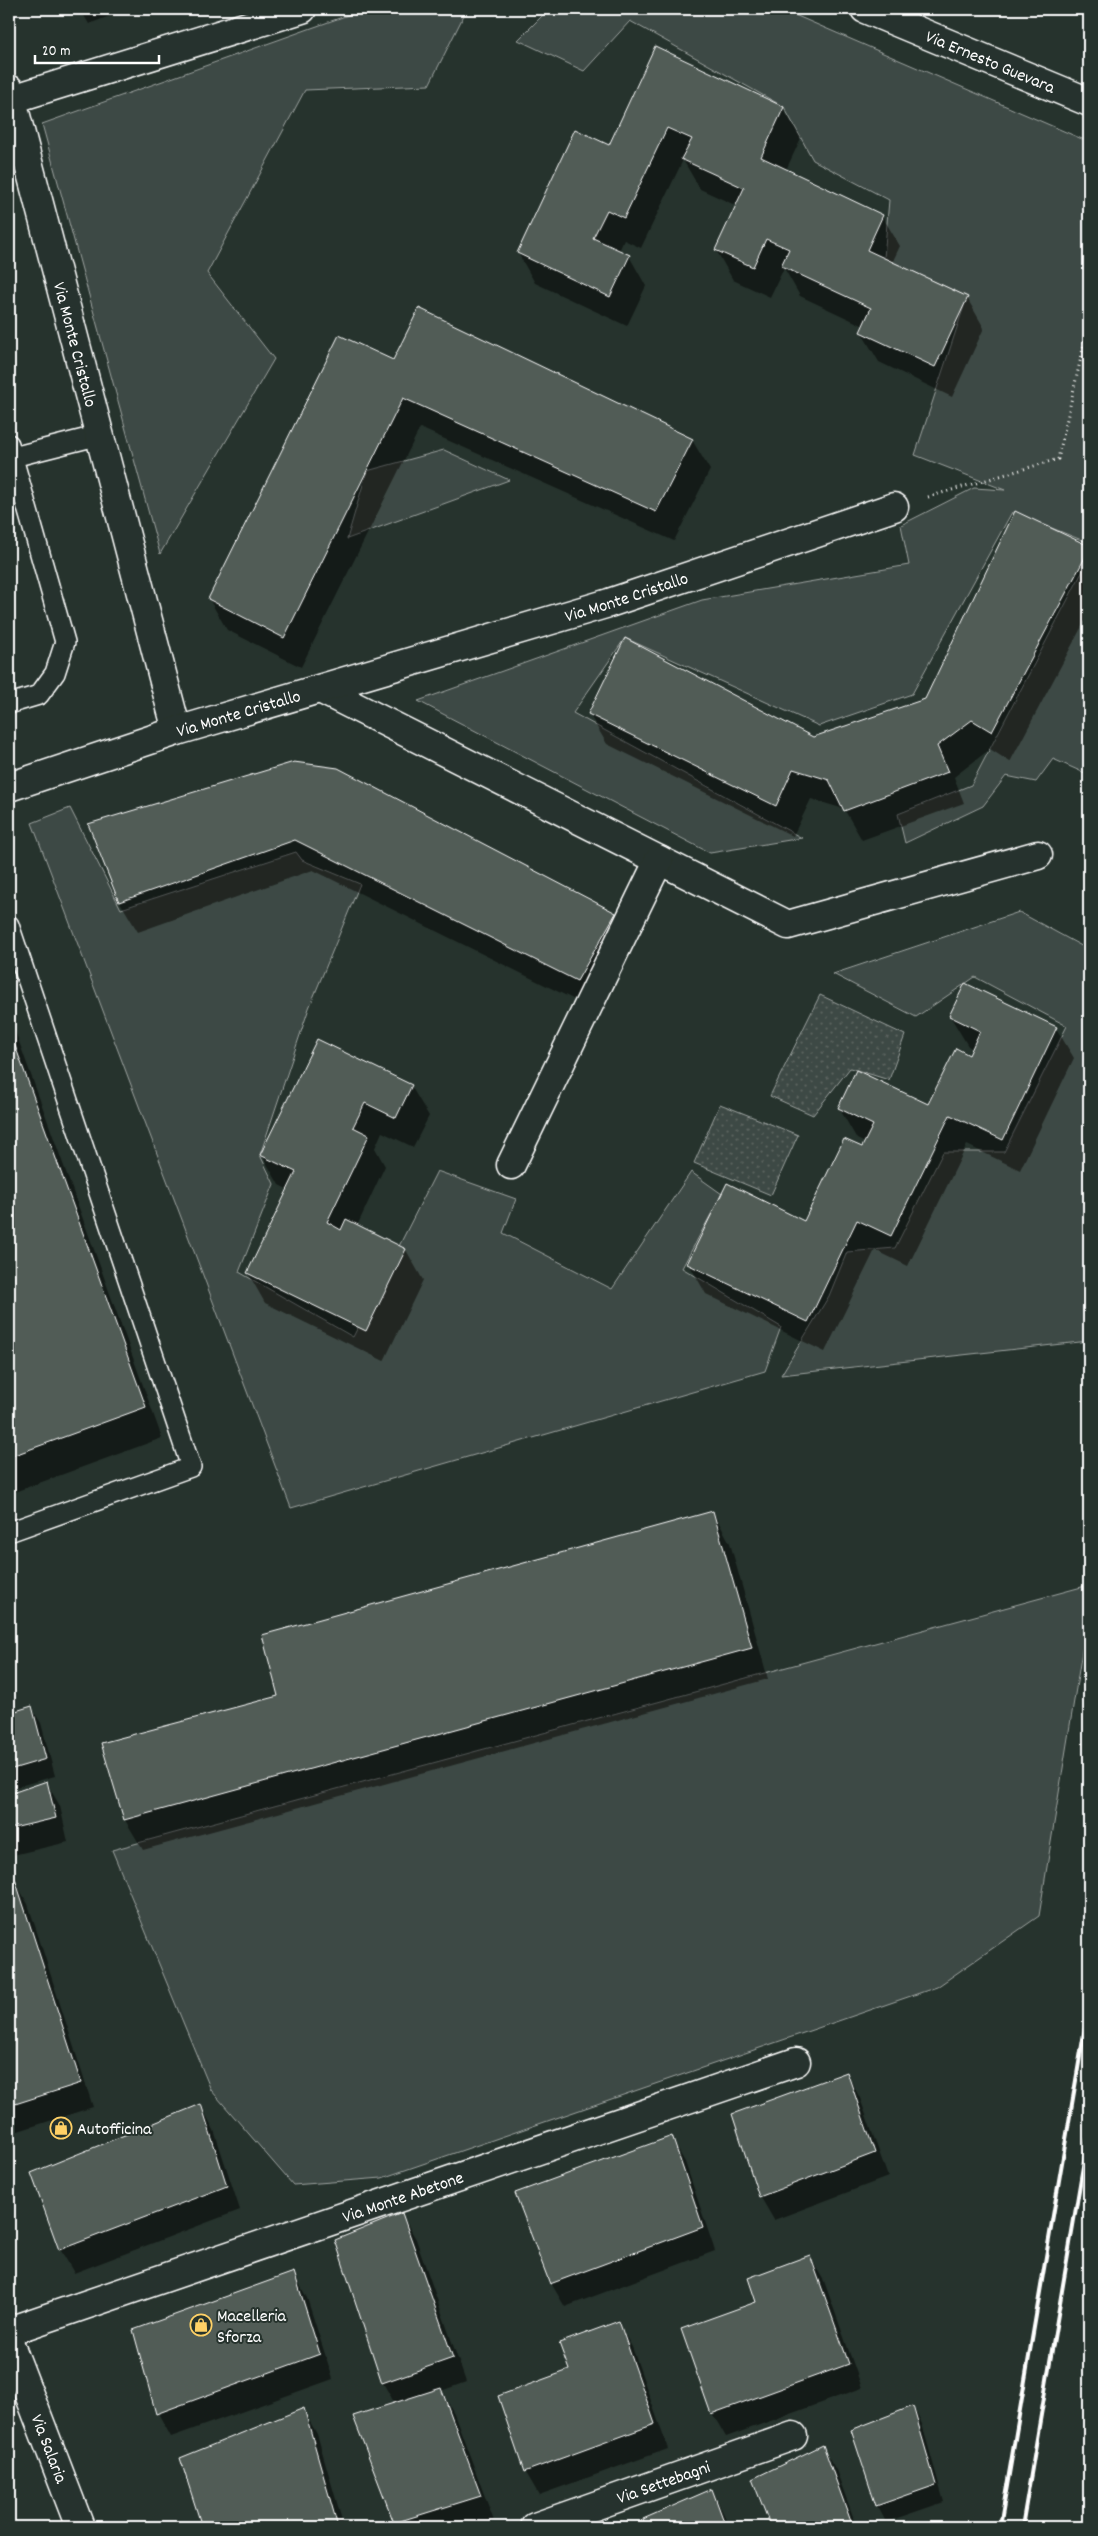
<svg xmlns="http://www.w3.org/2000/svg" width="1098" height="2536" font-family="Dekko,sans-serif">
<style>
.grass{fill:#3e4944;stroke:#9ea4a2}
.park{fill:url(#park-dots);stroke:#9ea4a2}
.shadow{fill:#0007}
.building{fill:#515c57;stroke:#fff}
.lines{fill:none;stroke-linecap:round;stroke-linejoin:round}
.lane-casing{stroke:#fff;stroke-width:22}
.street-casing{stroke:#fff;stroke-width:31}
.primary-casing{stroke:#fff;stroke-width:31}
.path{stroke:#fff;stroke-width:3;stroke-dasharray:1 4;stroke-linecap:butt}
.lane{stroke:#26332d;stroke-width:19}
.street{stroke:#26332d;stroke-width:28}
.primary{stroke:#26332d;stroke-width:28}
.rail{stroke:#fff;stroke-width:4}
.labels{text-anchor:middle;stroke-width:4;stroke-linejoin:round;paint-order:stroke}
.street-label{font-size:18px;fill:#fff;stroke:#26332d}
.poi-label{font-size:18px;fill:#fff;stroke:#26332d;text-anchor:start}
</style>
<defs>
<pattern id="park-dots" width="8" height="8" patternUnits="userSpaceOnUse" patternTransform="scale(1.25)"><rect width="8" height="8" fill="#3e4944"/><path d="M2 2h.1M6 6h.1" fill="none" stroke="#5b6460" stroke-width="1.8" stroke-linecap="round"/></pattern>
</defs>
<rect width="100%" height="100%" fill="#26332d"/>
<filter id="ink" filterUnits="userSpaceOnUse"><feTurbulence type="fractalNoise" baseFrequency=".02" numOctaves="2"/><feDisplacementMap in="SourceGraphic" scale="10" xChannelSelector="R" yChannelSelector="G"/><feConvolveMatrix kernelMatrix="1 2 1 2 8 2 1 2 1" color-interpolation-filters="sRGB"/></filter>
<g filter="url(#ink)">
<g class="grass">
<path d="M365 9H467L429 85 305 90 207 273 274 359 160 554 42 124Z"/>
<path d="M549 9H781L1089 142V543L1012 512 912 694 819 726 625 638 573 713 802 838 710 853 418 701 702 600 909 565 901 525 974 488 1005 490 915 455 967 297 884 258 889 200 813 160 784 107 630 21 584 71 518 40Z"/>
<path d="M444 450 509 480 347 539 367 471Z"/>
<path d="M1089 559V775L1053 759 1036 782 1006 776 983 806 905 843 898 814 971 785Z"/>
<path d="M70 808 121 909 296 852 302 860 360 884 309 1008 260 1155 274 1184 239 1272 353 1337 437 1171 516 1199 503 1233 612 1289 691 1172 722 1194 682 1268 781 1327 765 1371 291 1508 32 823Z"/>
<path d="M1019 912 1089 950V1341L781 1375 829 1296 847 1252 895 1248 943 1152H1004L1067 1026 975 977 916 1017 833 974Z"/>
<path d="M1089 1585V1608L1039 1916 937 1987 382 2178 293 2185 211 2090 112 1850Z"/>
</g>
<g class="park">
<path d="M820 995 905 1035 889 1080 850 1068 813 1115 770 1096Z"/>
<path d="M720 1104 798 1135 771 1195 694 1163Z"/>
</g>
<g class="shadow">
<path d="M80 9H128L89 24Z"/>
<path d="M655 48 783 108 801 138 786 170 882 216 900 246 892 263 967 298 984 328 952 397 879 362 861 332 864 326 800 296 784 268 770 297 733 280 716 250 737 206 700 189 683 160 641 248 624 240 619 251 629 256 646 286 627 326 535 283 518 253 609 146Z"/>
<path d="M394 362 692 440 710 470 674 541 420 428 301 667 227 630 209 599Z"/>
<path d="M1015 513 1089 547V613L1010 762 990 749 954 777 964 803 862 840 844 809 811 799 793 836 607 744 589 714 813 738 926 701Z"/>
<path d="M294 763 615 914 633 944 595 1010 313 870 138 932 120 902 89 825Z"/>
<path d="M9 1014 162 1438 9 1494 19 1524 9 1527Z"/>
<path d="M950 1016 1056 1028 1074 1058 1020 1170 967 1145 908 1266 875 1250 825 1352 706 1294 689 1264 805 1222 862 1148 865 1143 857 1139 839 1108 928 1106 970 1057 973 1049 968 1046Z"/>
<path d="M317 1040 411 1086 429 1116 413 1147 382 1132 375 1148 385 1166 357 1226 406 1250 423 1280 384 1361 265 1303 248 1273 289 1190 279 1185 262 1155Z"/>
<path d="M713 1512 730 1543 768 1679 143 1850 125 1820 279 1697Z"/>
<path d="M31 1707 41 1723 55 1776 9 1789V1714Z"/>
<path d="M46 1782 60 1806 68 1842 9 1856V1795Z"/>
<path d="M14 1880 28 1904 93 2107 9 2134V1883Z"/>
<path d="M847 2074 860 2098 888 2177 774 2220 760 2196Z"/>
<path d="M201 2106 214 2130 240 2210 74 2273 60 2249Z"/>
<path d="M671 2138 685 2162 715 2251 565 2307 551 2283Z"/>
<path d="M402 2215 416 2239 466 2382 441 2391 454 2413 494 2521 472 2527H398L355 2417 395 2404 383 2383 337 2241Z"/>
<path d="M810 2257 824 2281 862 2388 726 2437 712 2413 757 2303Z"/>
<path d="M294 2274 307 2298 333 2379 171 2437 158 2413 134 2330Z"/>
<path d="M618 2323 632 2347 668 2449 539 2495 525 2471 571 2371Z"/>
<path d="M913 2407 922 2424 944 2502 886 2522 877 2505Z"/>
<path d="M303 2410 317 2434 344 2527H204L182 2459Z"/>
<path d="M822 2446 836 2470 857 2527H773L754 2479Z"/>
<path d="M712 2490 730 2527H648L645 2520Z"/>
</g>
<g class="building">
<path d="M655 46 784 107 761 157 883 215 867 250 968 297 935 367 860 332 871 308 781 266 789 249 766 239 753 267 715 250 744 188 681 159 692 139 667 128 624 218 607 210 593 238 630 255 610 297 517 253 575 129 609 145Z"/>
<path d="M419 308 693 439 656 512 403 398 284 638 208 599 339 335 393 360Z"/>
<path d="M1015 511 1089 546V550L992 732 972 720 937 746 948 772 844 811 829 780 793 769 776 806 588 714 625 638 813 737 925 699Z"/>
<path d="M294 762 338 768 616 913 577 981 295 840 119 902 88 824Z"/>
<path d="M965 983 1057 1027 1003 1140 950 1115 891 1236 857 1220 808 1322 687 1264 727 1183 804 1221 844 1139 862 1147 873 1125 838 1108 856 1070 928 1104 956 1048 969 1055 980 1031 949 1016Z"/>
<path d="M9 1029 146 1407 9 1457Z"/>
<path d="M317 1039 412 1085 396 1118 365 1103 353 1127 369 1135 327 1222 341 1230 346 1219 406 1249 366 1331 247 1273 296 1172 260 1155Z"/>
<path d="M713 1511 752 1648 124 1820 101 1743 278 1696 262 1635Z"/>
<path d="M32 1706 46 1759 9 1770V1713Z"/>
<path d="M47 1781 56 1818 9 1829V1794Z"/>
<path d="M15 1879 81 2083 9 2106V1881Z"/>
<path d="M847 2072 875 2153 759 2197 732 2114Z"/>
<path d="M201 2104 227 2186 59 2250 31 2173Z"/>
<path d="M672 2136 703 2227 550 2284 515 2193Z"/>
<path d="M402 2213 453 2358 382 2383 335 2240Z"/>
<path d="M810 2255 849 2364 711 2414 681 2329 756 2302 748 2278Z"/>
<path d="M294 2272 320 2354 156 2414 133 2330Z"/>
<path d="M619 2321 655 2424 524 2472 498 2396 569 2370 559 2343Z"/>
<path d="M441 2388 481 2496 394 2523 353 2416Z"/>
<path d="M913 2406 936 2485 876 2506 851 2430Z"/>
<path d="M304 2408 338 2527H202L180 2458Z"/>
<path d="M823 2445 853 2527H771L752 2479Z"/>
<path d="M712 2489 726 2527H646L643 2519Z"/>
</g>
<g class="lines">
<g class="lane-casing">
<g id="lane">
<path d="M9 444 65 642 55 673 39 695 9 704"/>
<path d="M13 457 100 435"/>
<path d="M9 925 191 1467 9 1532"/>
</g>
</g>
<g class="street-casing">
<g id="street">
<path id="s1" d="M865 9 1089 102"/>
<path id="s2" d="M9 89 177 731"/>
<path d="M9 100 302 9"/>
<path d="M320 689 788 925 1038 855"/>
<path id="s3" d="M9 787 177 731 609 603 894 507"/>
<path d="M511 1165 659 860"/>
<path id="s4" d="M9 2331 796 2062"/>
<path id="s5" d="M535 2527 793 2436"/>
</g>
</g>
<g class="primary-casing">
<g id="primary">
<path id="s6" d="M9 2342 80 2527"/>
</g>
</g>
<g class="path">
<path d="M928 497 1058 459 1089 322"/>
<path d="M9 2287 11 2294"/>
</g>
<use href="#lane" class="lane"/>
<use href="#street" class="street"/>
<use href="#primary" class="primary"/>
<g class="rail">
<path d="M1000 2527 1089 2004"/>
<path d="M1022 2527 1089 2131"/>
</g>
</g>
</g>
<defs>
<g id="shop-ring" transform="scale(1.125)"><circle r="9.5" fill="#26332d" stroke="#ffd166" stroke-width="1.5"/><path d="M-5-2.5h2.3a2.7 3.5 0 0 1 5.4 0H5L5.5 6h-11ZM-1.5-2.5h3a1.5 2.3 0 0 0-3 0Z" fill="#ffd166"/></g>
</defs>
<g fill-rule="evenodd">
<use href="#shop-ring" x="61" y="2128"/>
<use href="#shop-ring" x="201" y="2325"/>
</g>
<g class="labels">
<g class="street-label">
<text dy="6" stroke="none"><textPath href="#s1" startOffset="136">Via Ernesto Guevara</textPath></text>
<text dy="6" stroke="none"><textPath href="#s2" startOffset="264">Via Monte Cristallo</textPath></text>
<text dy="6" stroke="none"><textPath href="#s3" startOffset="646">Via Monte Cristallo</textPath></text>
<text dy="6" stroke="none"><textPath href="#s3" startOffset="241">Via Monte Cristallo</textPath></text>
<text dy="6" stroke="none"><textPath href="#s4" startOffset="416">Via Monte Abetone</textPath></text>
<text dy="6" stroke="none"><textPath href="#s6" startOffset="114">Via Salaria</textPath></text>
<text dy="6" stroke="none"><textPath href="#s5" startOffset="136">Via Settebagni</textPath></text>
</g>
<g class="poi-label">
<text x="77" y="2134">Autofficina</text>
<text x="217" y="2321">Macelleria<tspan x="217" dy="21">Sforza</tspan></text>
</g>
</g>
<rect width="1098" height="2536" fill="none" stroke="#26332d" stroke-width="30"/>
<rect x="15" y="15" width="1068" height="2506" fill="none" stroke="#fff" stroke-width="2" filter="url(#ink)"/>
<path d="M35 55v8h124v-8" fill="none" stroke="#ffffff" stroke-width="2.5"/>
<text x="42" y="55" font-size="15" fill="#ffffff" stroke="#26332d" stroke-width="4" paint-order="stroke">20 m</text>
</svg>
